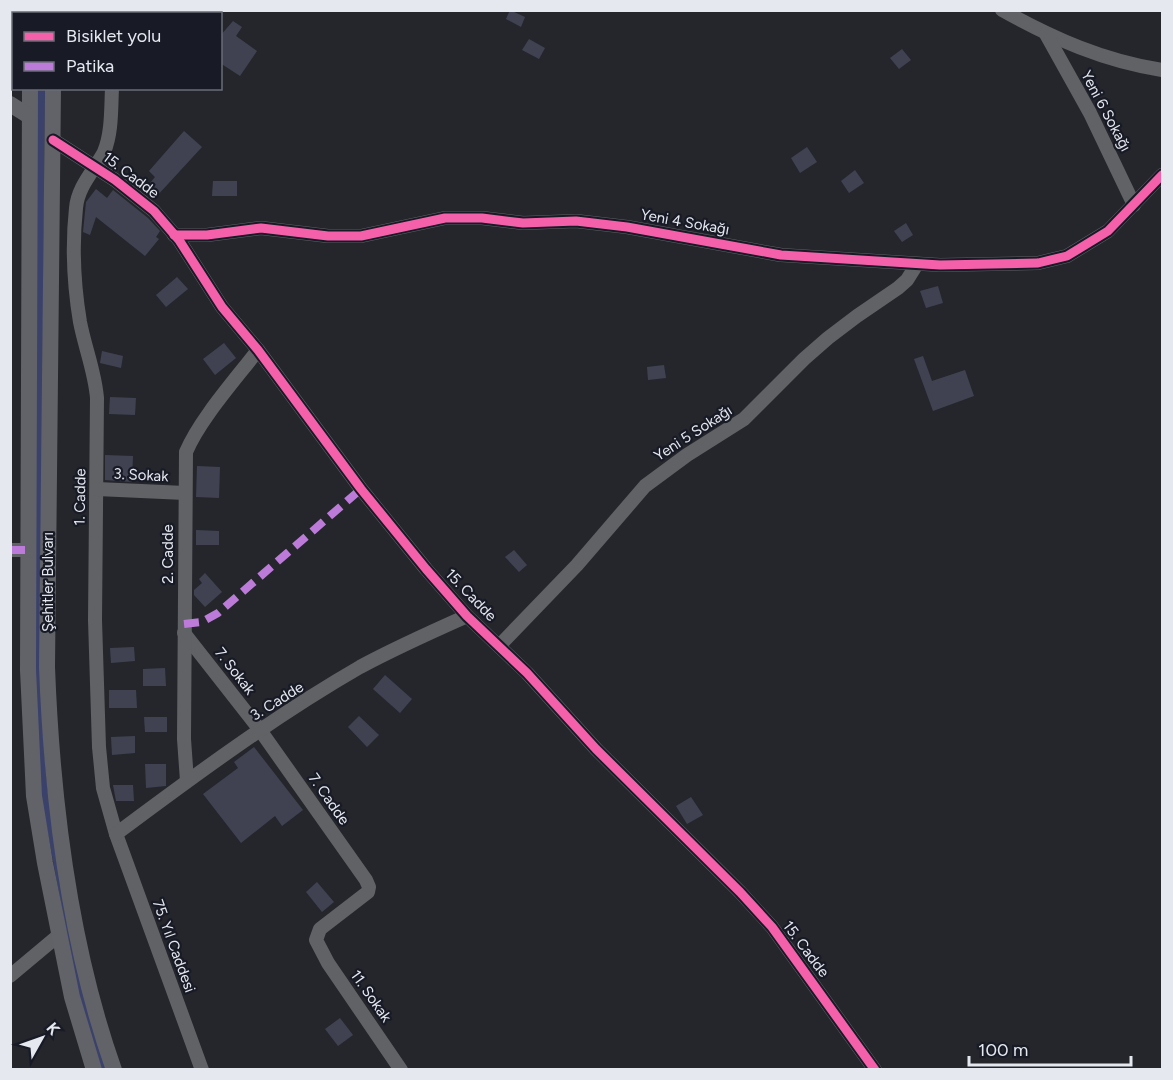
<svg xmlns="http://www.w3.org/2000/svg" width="1173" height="1080" font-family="Figtree,sans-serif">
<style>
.green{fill:#3a416b}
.building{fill:#404251}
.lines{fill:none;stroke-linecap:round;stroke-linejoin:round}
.minor{stroke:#616265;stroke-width:14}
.major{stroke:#626368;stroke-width:16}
.quiet{stroke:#bd7bd9;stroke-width:8;stroke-dasharray:15 8;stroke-linecap:butt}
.cycleway-casing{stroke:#181a26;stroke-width:13}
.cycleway{stroke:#f560ab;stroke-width:9}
.labels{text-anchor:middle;stroke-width:4.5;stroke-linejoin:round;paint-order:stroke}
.street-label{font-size:15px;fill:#e6e8f0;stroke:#181a26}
</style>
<rect width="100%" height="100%" fill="#24262c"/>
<path class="green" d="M37 89H45C44 234 42 379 42 524 42 613 38 703 48 792L107 1069H100L77 990 42 802 35 720Z"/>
<g class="building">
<path d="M510 10 525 17 521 27 506 19Z"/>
<path d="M233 21 242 27 236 36 257 51 240 76 220 63V36Z"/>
<path d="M529 39 545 48 539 59 522 50Z"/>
<path d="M902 49 911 60 899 69 890 58Z"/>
<path d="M184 131 202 147 156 197 146 188 155 177 149 171Z"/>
<path d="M807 147 817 162 800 173 791 158Z"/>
<path d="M855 170 864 183 849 193 841 181Z"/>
<path d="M213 181H237V196H212Z"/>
<path d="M96 189 107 198 113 190 148 218 160 231 156 237 159 239 145 256 96 217 90 235 83 232 86 202Z"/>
<path d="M906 223 913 235 902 242 894 231Z"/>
<path d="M177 277 188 289 166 307 156 295Z"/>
<path d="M938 286 943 303 926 308 920 291Z"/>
<path d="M224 343 236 358 215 375 203 359Z"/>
<path d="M102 351 123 356 121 368 100 363Z"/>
<path d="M923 356 932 381 965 370 974 396 933 411 914 359Z"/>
<path d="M664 365 666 378 648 380 647 367Z"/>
<path d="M110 397 136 398 135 415 109 414Z"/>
<path d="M105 455 133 456 132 482 105 480Z"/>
<path d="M197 466 220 467 219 498 196 497Z"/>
<path d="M196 530 219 531V545H196Z"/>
<path d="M514 550 527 565 519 572 505 557Z"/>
<path d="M205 573 222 592 205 607 194 595V590L202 583 199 579Z"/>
<path d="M134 647 135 661 111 663 110 648Z"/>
<path d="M165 668 166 686H143V669Z"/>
<path d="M385 675 412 699 400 713 373 689Z"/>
<path d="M109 690H136L137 708H109Z"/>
<path d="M359 716 379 735 367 747 348 727Z"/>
<path d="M144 717H167V732H145Z"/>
<path d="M135 736V753L112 755 111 737Z"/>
<path d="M254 747 303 810 282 826 275 816 241 843 203 794 238 768 234 762Z"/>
<path d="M145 764H166V786L146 788Z"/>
<path d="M113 785H133L134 801H116Z"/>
<path d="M691 797 703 815 687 824 676 806Z"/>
<path d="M317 882 334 902 322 912 306 892Z"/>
<path d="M340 1018 353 1035 338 1046 325 1029Z"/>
</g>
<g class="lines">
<g class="minor">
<path d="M1002 10C1054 39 1104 61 1162 70"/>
<path d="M114 14V10"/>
<path d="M1046 34 1090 113 1134 205"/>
<path d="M112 88C111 109 112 133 104 152 94 171 78 186 76 208 72 245 74 286 80 322 85 348 95 372 97 398L95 620 99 747 103 788 116 834 202 1070"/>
<path d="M53 140 115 180 154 211 179 240 222 307 258 350 361 489 426 569 467 616 527 673 596 749 740 892 772 927 875 1070"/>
<path d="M174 235H207L261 228 328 236H361L445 218H482L523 223 576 221 627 227 781 255 940 265 1038 263 1067 256 1108 231 1162 175"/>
<path d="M97 489 185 493"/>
<path d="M10 550H28"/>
<path d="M184 633 260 730 366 880 369 887 368 892 320 929 316 940 328 963 401 1070"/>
<path d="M499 646 577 565 645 486 687 455 744 419 804 359 828 338 857 316 898 288 907 280 917 264"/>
<path d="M187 781 184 739 186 452C200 419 235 380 258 350"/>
<path d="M116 834C195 775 275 716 360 667 395 648 431 632 467 616"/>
<path d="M10 976 59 935"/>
</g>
<g class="major">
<path d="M30 10V14"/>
<path d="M52 10 53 14"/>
<path d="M30 88 28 670 34 796 45 863 72 997 94 1070"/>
<path d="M53 88 47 667C52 800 69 943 114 1070"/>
<path d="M10 104 29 116"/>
</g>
<g class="quiet">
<path d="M10 550H28"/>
<path d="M184 624 202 622 218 613 361 489"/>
</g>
<g class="cycleway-casing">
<g id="cycleway">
<path d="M53 140 115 180 154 211 179 240 222 307 258 350 361 489 426 569 467 616 527 673 596 749 740 892 772 927 875 1070"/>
<path d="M174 235H207L261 228 328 236H361L445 218H482L523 223 576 221 627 227 781 255 940 265 1038 263 1067 256 1108 231 1162 175"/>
</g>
</g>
<use href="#cycleway" class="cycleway"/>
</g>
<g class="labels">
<g class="street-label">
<text transform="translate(1106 111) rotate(62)" y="5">Yeni 6 Sokağı</text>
<text transform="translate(131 175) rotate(37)" y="5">15. Cadde</text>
<text transform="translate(685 222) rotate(10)" y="5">Yeni 4 Sokağı</text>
<text transform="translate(693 433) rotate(-33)" y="5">Yeni 5 Sokağı</text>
<text transform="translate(141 475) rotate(3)" y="5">3. Sokak</text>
<text transform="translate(80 497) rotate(-89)" y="5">1. Cadde</text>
<text transform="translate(168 554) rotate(-90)" y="5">2. Cadde</text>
<text transform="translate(48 582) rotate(-90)" y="5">Şehitler Bulvarı</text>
<text transform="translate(471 595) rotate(46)" y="5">15. Cadde</text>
<text transform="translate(235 671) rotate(52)" y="5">7. Sokak</text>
<text transform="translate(277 701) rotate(-32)" y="5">3. Cadde</text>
<text transform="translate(329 799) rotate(55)" y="5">7. Cadde</text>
<text transform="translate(174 946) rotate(70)" y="5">75. Yıl Caddesi</text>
<text transform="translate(806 949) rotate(53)" y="5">15. Cadde</text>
<text transform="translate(371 996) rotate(55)" y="5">11. Sokak</text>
</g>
</g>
<rect width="1173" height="1080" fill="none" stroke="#e6e8f0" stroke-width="24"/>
<rect x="12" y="12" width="210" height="78" fill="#181a26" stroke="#6a6c77" stroke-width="1.5"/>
<rect x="24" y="32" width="30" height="9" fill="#f560ab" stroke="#6a6c77" stroke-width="1.5"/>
<text x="66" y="42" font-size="18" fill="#e6e8f0">Bisiklet yolu</text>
<rect x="24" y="62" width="30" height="9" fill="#bd7bd9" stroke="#6a6c77" stroke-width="1.5"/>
<text x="66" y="72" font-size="18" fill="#e6e8f0">Patika</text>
<g transform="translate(42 1038) rotate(50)" stroke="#181a26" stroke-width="4.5" paint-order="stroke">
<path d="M0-4.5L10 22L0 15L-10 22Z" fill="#e6e8f0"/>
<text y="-9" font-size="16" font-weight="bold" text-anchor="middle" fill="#e6e8f0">K</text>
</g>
<path d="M969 1056v9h162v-9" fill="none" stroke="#e6e8f0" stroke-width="3"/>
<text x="978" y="1056" font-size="18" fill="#e6e8f0" stroke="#181a26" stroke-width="4.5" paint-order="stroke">100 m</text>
</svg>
